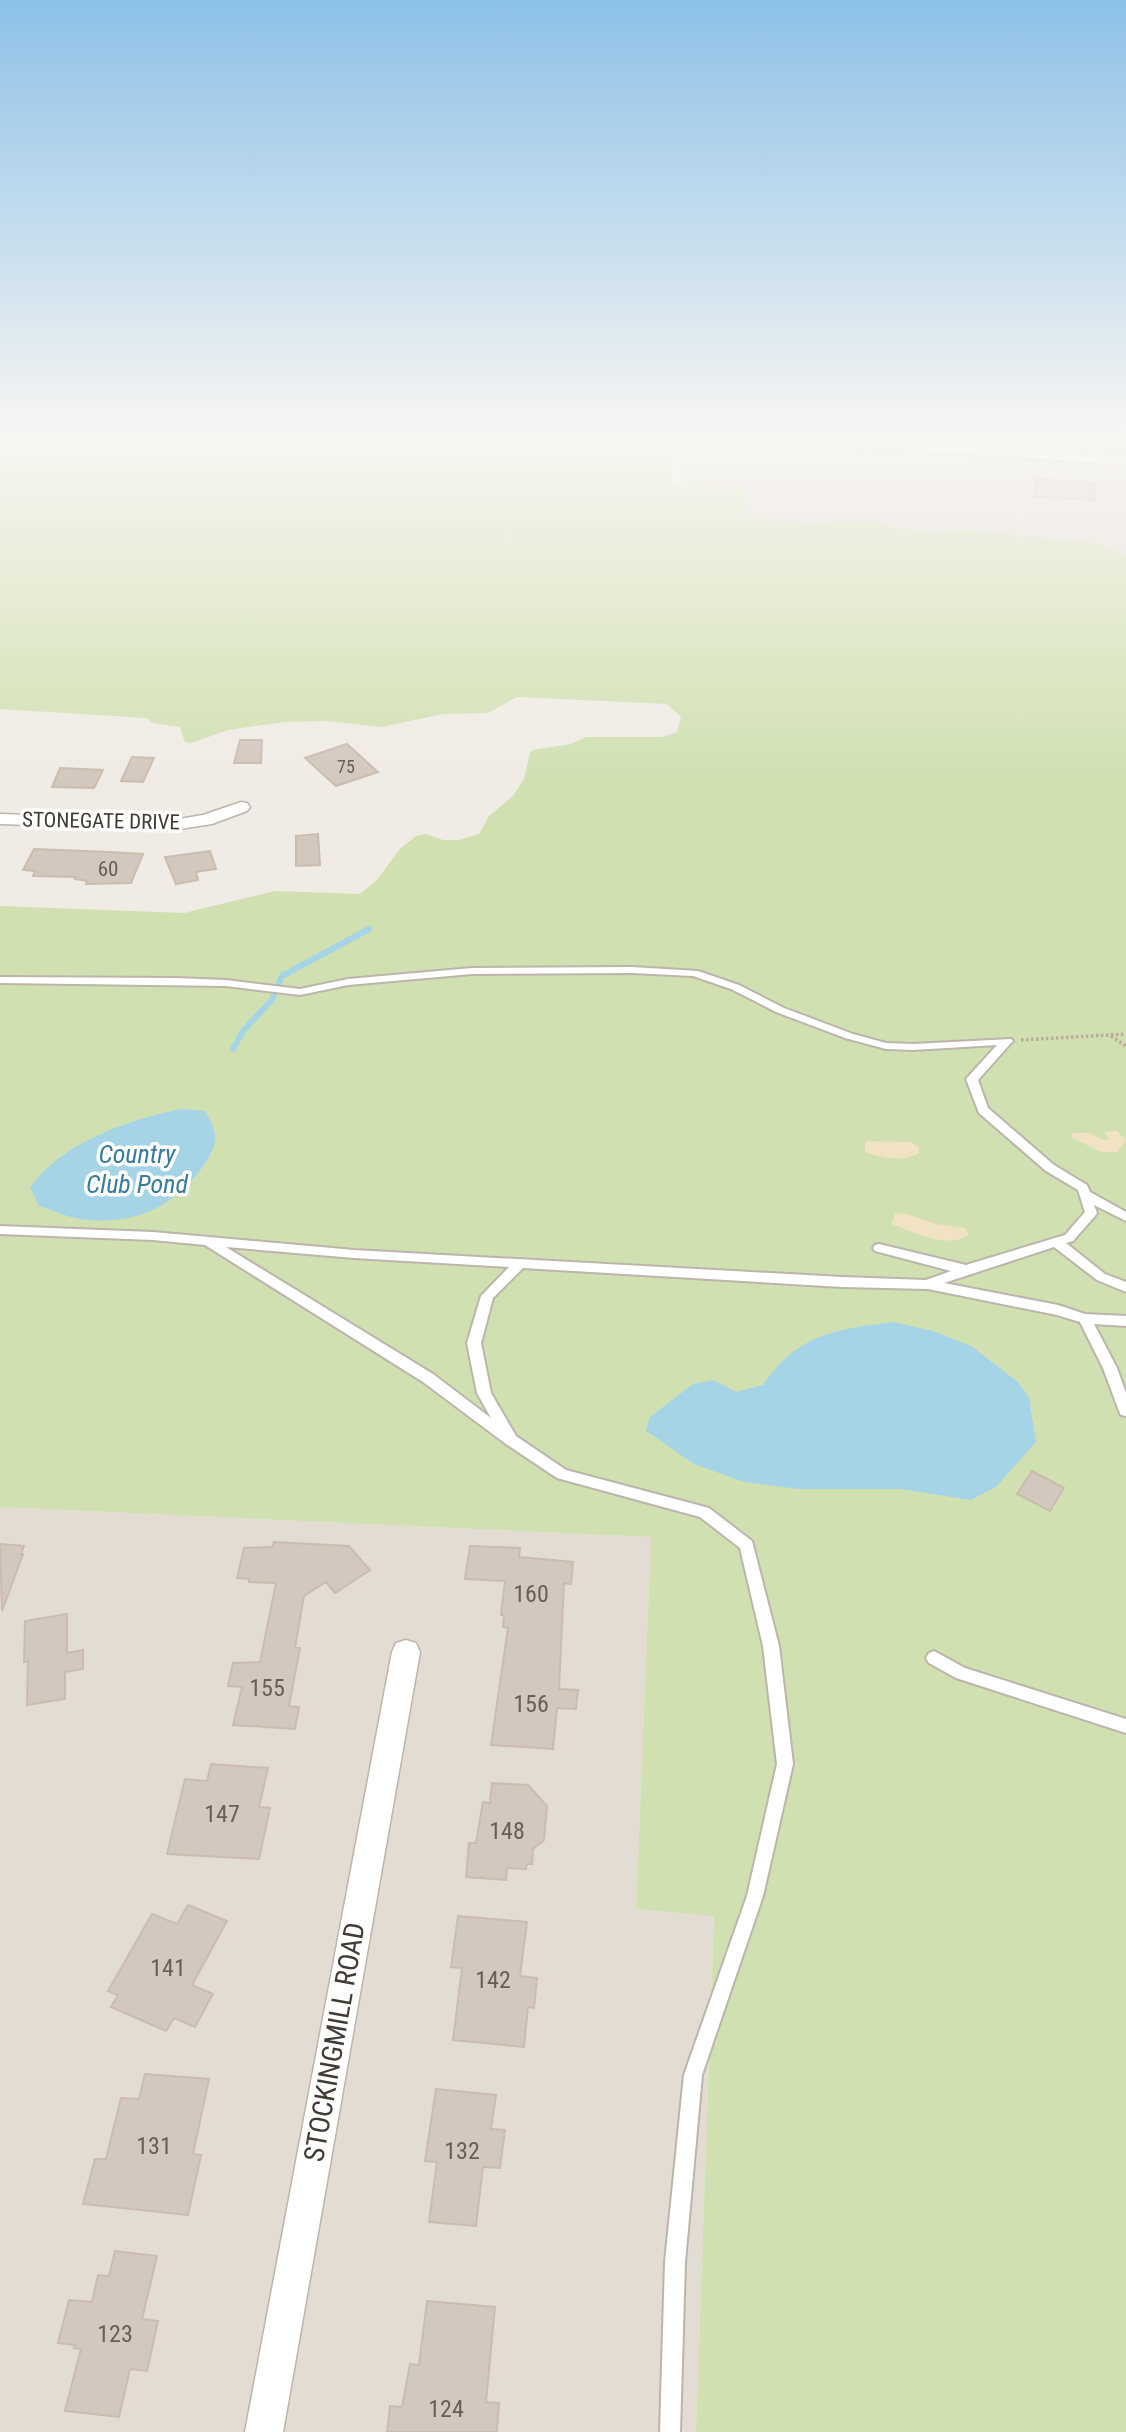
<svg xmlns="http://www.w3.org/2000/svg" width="1126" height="2432" font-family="'Roboto Condensed',sans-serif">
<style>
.residential{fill:#e3dcd3}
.green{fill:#d0e0b1}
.sand{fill:#f1e2c3}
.water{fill:#a6d4e7}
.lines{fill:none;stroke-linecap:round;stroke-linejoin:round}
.stream{stroke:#a6d4e7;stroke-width:6}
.building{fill:#d3c8be;stroke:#cabcaf;stroke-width:2}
.lane-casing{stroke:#bdb4ab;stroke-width:4}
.street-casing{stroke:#bdb4ab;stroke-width:3}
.path{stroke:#baab9b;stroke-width:3.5;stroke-dasharray:2.5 2.5;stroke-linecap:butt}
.lane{fill:#fff;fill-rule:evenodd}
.street{fill:#fff;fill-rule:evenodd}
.labels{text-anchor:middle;stroke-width:7;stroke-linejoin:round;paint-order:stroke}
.far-number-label{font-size:18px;fill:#665e57}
.far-street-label{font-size:21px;fill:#413b35;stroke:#fff}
.number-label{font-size:21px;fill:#665e57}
.near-number-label{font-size:24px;fill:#665e57}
.water-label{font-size:26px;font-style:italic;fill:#387b9a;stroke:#fff}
.near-street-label{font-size:28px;fill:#413b35;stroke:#fff}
</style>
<rect width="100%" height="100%" fill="#f0ebe4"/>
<g class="residential">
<path d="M586 440H1126V555L746 528 743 485 681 482 692 447Z"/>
<path d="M0 1507 651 1537 636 1909 714 1915 696 2432H0Z"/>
</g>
<path class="green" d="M0 440 667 441 676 444 669 461 672 483 743 485 746 517 805 523 876 522 919 532 970 530 1092 543C1104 546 1113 554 1126 555V2432H696L714 1916 636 1909 651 1537 0 1507V906L184 913 275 891 360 894 376 881 400 849 416 836 426 834 443 840H459L479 834 489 816 513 796 524 779 530 753 533 750 571 744 586 737H662L677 732 681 717 667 704 517 697 488 713 443 714 381 727 327 721 284 722 228 730 191 743 185 742 180 727 153 723 146 718 0 709Z"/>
<g class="sand">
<path d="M1109 1131H1117L1126 1140 1118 1152H1101L1071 1137 1073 1133H1089L1106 1141 1109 1138 1104 1133Z"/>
<path d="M869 1141 911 1142 919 1147V1154C901 1162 882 1158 865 1152V1142Z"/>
<path d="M895 1213 907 1214 936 1224 965 1228 969 1235C947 1249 914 1233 892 1224Z"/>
</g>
<g class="water">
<path d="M182 1109 205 1111C220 1136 218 1145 201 1169 172 1209 131 1226 80 1219 67 1217 52 1210 39 1206L30 1187C64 1141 128 1120 182 1109Z"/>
<path d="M893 1322 933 1331 971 1346 1018 1382 1029 1398 1036 1442 996 1487 971 1500 901 1489H798L744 1482 694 1464 646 1431 650 1417 693 1384 713 1380 736 1392 763 1385C799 1333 835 1330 893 1322Z"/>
</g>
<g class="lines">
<path class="stream" d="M233 1049 243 1031 272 1000 282 976 369 929"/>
</g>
<g class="building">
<path d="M1036 479 1096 483 1095 500 1034 497Z"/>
<path d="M240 740H262L261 763H234Z"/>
<path d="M347 744 378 772 336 786 305 758Z"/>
<path d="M132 757 154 758 143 782 121 781Z"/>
<path d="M60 768 103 770 94 788 52 787Z"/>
<path d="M318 834 320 865 296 866V836Z"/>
<path d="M34 849 109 852 143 854 131 883 86 884 87 881 75 879 76 877 33 876 35 871 23 870Z"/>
<path d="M210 851 216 869 196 872 198 880 176 884 165 857Z"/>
<path d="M1032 1471 1064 1488 1050 1511 1017 1494Z"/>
<path d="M274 1542 349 1546 370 1570 335 1593 326 1582 304 1596 295 1648H300L289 1706 299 1707 295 1729 233 1725 242 1687 228 1686 233 1663 260 1662 276 1583 249 1582V1579L237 1578 244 1548 272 1547Z"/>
<path d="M0 1544 24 1546 21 1554H23L2 1611Z"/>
<path d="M470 1546 520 1548 519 1557 573 1562 571 1584 564 1583 559 1689 578 1690 576 1709 557 1708 553 1749 491 1745 508 1628 503 1627 504 1615H501L505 1581 465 1579Z"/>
<path d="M67 1614V1653L83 1650V1669L65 1672V1699L27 1705 28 1661 24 1662 25 1621Z"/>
<path d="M211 1764 268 1768 259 1807 270 1808 259 1859 167 1854 185 1779 207 1781Z"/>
<path d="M492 1783 528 1785 547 1806 544 1840 533 1849 532 1864H527L526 1869 507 1868 506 1880 466 1877 469 1843H476L483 1802 490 1803Z"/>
<path d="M188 1905 227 1921 192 1985 213 1994 195 2027 174 2018 166 2031 111 2007 118 1995 108 1991 152 1914 177 1924Z"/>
<path d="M458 1916 527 1922 520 1976 537 1978 534 2008 528 2007 524 2047 453 2040 462 1968 451 1967Z"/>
<path d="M145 2074 209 2079 193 2154 201 2155 188 2215 83 2204 95 2159H106L121 2098 139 2099Z"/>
<path d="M436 2089 496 2095 491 2129 505 2130 500 2168 483 2167 476 2226 429 2222 437 2162 425 2161Z"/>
<path d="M115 2251 157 2256 142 2319 158 2321 147 2371 130 2369 119 2417 65 2411 81 2349 74 2348 75 2345 58 2343 69 2300 92 2302 98 2275 109 2276Z"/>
<path d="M427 2301 495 2307 486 2402 499 2403 497 2432H387L390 2406 402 2407 410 2364 419 2365Z"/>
</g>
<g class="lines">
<g class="lane-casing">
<g id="lane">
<path d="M632 967 698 971 739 985 784 1008 853 1034 886 1043 913 1044 1011 1039 1013 1041 1011 1043 978 1080 988 1108 1054 1165 1087 1185 1090 1192 1126 1212V1221L1094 1205 1097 1213 1095 1216 1073 1241 1066 1243 1105 1274 1126 1282V1292L1097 1280 1054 1247 944 1283 1058 1305 1085 1314 1126 1316V1326L1094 1324 1117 1368 1126 1393V1416L1121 1415 1119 1411 1103 1368 1080 1322 1057 1315 928 1289 842 1287 523 1268 493 1298 481 1343 491 1393 516 1436 566 1470 709 1508 752 1541 779 1646 793 1764 763 1896 702 2075 685 2262 680 2432H660L665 2262 684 2075 747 1896 777 1764 763 1646 740 1548 700 1517 557 1478 506 1444 423 1382 205 1245 153 1240 0 1234V1226L153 1232 354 1250 842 1277 926 1280 951 1271 875 1251 873 1248 875 1245 879 1244 966 1265 1065 1235 1085 1212 1078 1190 1046 1171 979 1113 966 1079 997 1045 913 1050 886 1049 845 1038 776 1012 731 989 693 976 632 973 472 974 348 985 300 995 226 986 0 983V977L176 978 226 980 300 989 348 979 472 968ZM226 1247 354 1258 509 1267 481 1296 467 1343 477 1393 491 1418 433 1374Z"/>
<path d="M934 1651 965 1668 1126 1719V1733L956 1678 929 1663 926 1658 929 1653Z"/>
</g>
</g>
<g class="street-casing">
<g id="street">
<path d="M747 440C874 440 999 448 1126 457V465L952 453 753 444Z"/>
<path d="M241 802 247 803 250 807 247 811 212 824 173 830 0 824V814L173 820 203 815Z"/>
<path d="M406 1640 416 1643 420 1652 283 2432H245L392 1652 396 1643Z"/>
</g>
</g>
<g class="path">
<path d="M1111 1036 1126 1046"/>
<path d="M1021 1040 1126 1034"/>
</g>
<use href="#lane" class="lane"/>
<use href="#street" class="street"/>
</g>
<linearGradient id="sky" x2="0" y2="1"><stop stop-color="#8dc1e8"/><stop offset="0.56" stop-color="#f8f6f3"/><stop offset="1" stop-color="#f8f6f3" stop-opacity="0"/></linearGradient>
<rect width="1126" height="781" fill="url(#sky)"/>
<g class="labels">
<g class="far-number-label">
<text x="346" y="773">75</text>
</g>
<g class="far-street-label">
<text transform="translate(101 821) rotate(1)" y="7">STONEGATE DRIVE</text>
</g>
<g class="number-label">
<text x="108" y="876">60</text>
</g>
<g class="near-number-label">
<text x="531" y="1602">160</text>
<text x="267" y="1696">155</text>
<text x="531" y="1712">156</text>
<text x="222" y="1822">147</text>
<text x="507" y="1839">148</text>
<text x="168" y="1976">141</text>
<text x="493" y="1988">142</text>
<text x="154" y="2154">131</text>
<text x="462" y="2159">132</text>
<text x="115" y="2342">123</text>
<text x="446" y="2417">124</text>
</g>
<g class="water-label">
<text x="137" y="1163">Country<tspan x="137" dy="30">Club Pond</tspan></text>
</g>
<g class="near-street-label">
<text transform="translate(334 2042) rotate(-80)" y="10">STOCKINGMILL ROAD</text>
</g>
</g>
</svg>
